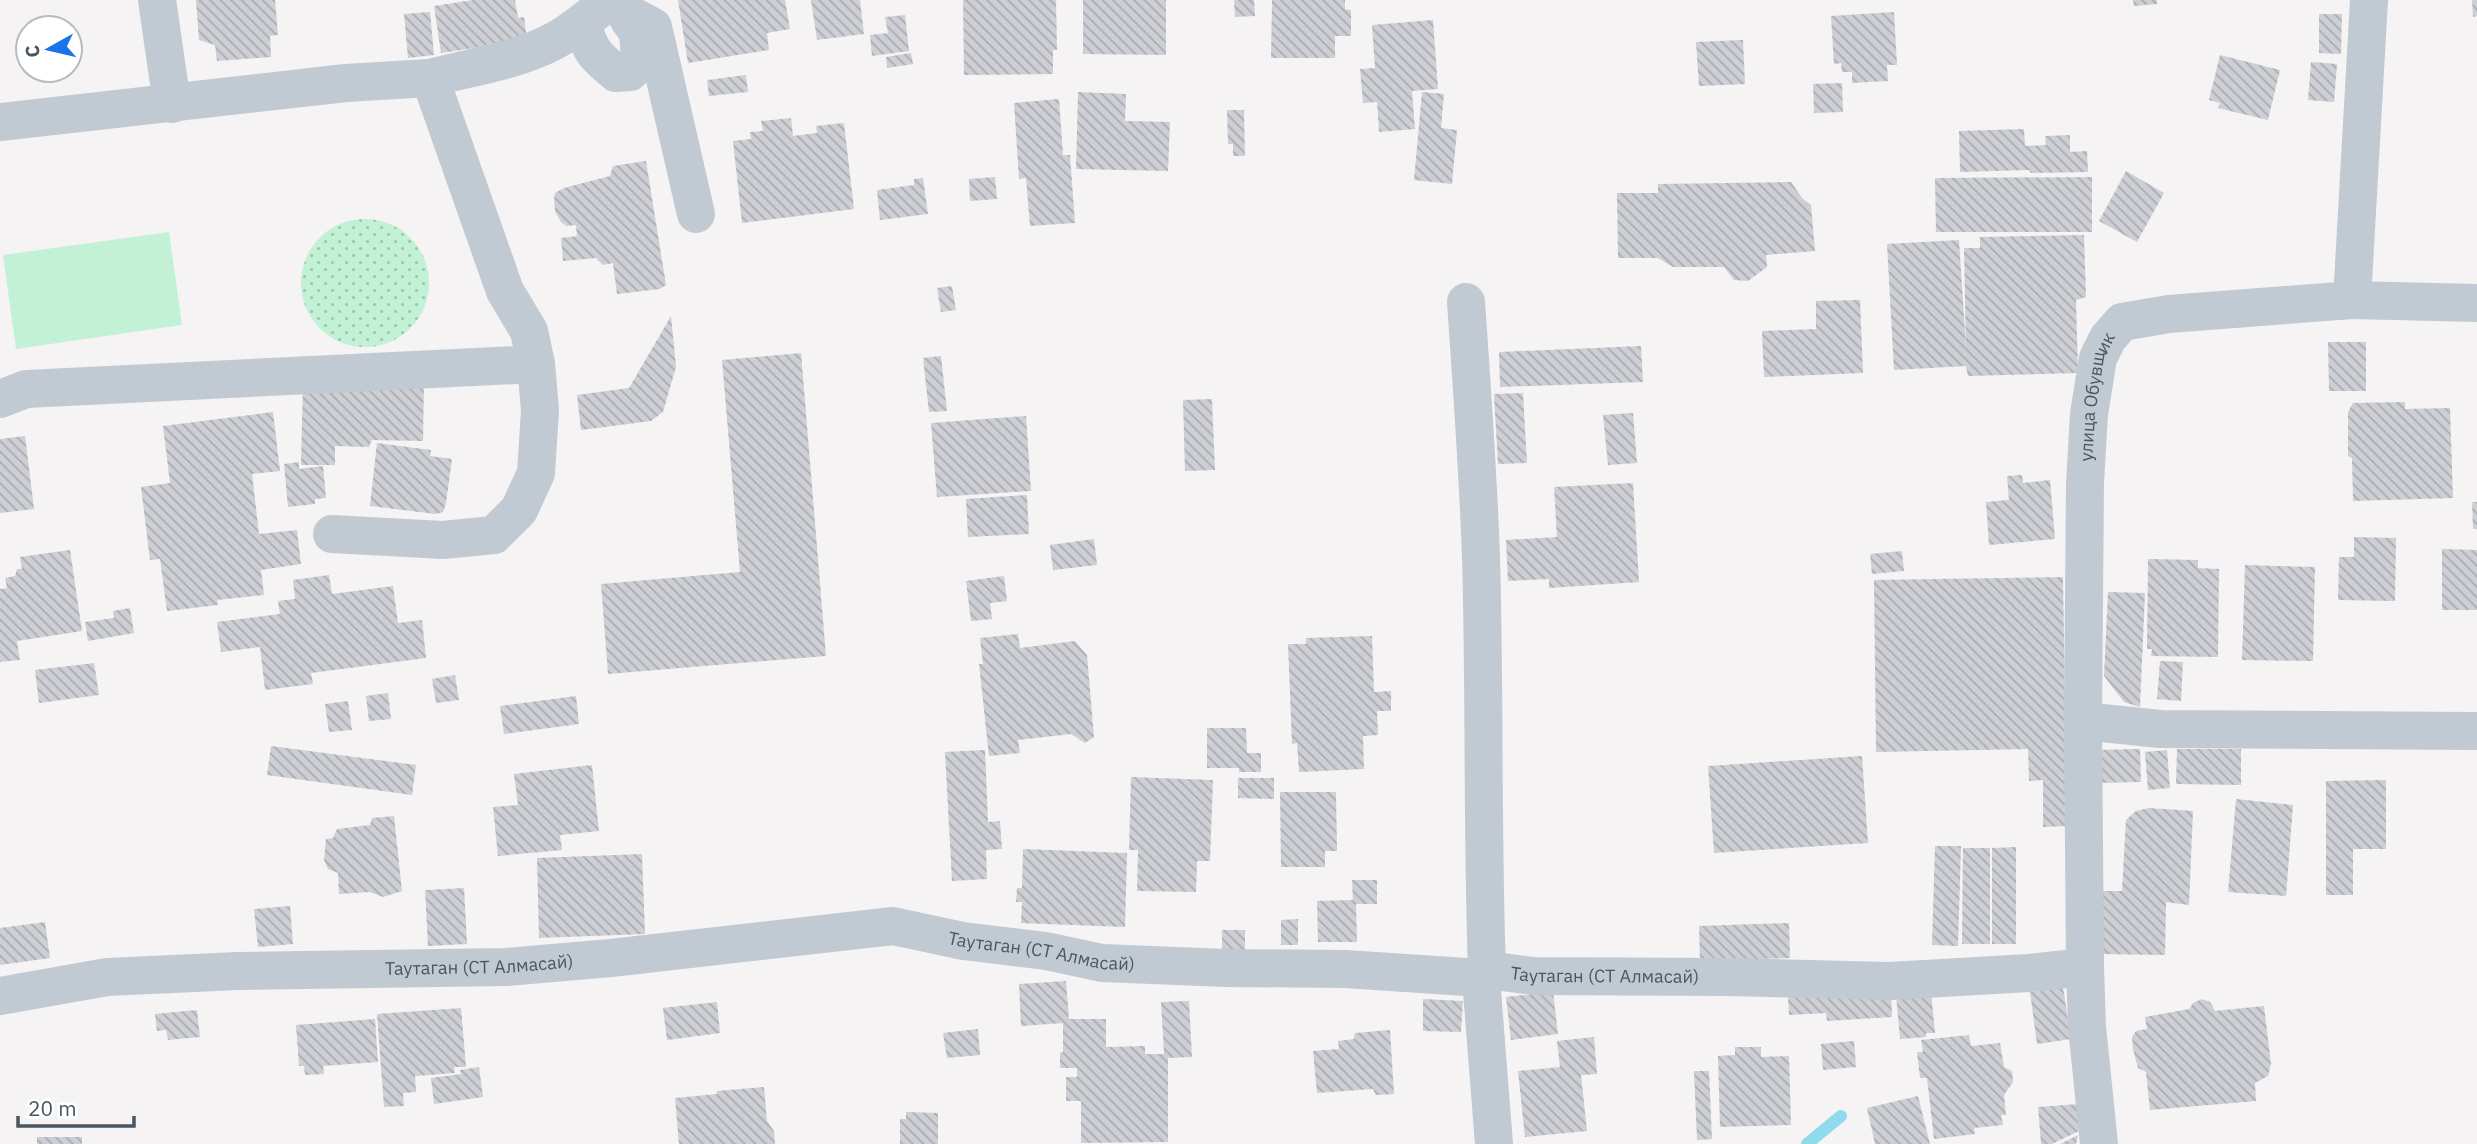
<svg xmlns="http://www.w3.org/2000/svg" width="2477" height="1144" font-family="'IBM Plex Sans',sans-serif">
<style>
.grass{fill:#c3f1d5}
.park{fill:url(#park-dots)}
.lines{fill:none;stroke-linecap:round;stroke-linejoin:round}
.stream{stroke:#90daee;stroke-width:12}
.building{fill:url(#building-back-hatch)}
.street{stroke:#c1cad2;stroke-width:38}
.labels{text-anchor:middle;stroke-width:5;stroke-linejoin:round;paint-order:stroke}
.street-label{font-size:18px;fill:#4a5661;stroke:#fff}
</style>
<defs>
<pattern id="park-dots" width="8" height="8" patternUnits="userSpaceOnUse" patternTransform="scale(1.75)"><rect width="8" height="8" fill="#c3f1d5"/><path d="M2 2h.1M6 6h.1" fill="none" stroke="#a0c6b0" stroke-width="1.8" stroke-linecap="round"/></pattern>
<pattern id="building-back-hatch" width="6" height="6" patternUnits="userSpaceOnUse" patternTransform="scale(1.75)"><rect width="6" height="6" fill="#cdcfd5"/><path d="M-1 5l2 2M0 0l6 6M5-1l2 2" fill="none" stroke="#a8abb0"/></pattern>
</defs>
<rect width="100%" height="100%" fill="#f5f3f3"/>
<path class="grass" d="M169 232 182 325 16 349 3 255Z"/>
<circle class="park" cx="365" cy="283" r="64"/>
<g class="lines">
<path class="stream" d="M1807 1144 1841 1116"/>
</g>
<g class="building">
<path d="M196 0H275L278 35 270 36 271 57 217 61 215 45 199 40Z"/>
<path d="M473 0H515L518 18 524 17 527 40 441 53 434 6Z"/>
<path d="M678 0H785L790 29 767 33 769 50 688 63Z"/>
<path d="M811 0H860L864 34 817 40Z"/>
<path d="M963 0H1056L1057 50H1053V74L964 75Z"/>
<path d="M1083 0H1166V55L1083 54Z"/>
<path d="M1234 0H1254L1255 16 1235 17Z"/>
<path d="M1272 0H1345V9L1351 10V36H1335V58H1271Z"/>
<path d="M2133 0H2157V4L2134 6Z"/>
<path d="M2472 0H2477V16L2473 17Z"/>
<path d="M430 12 434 55 408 58 404 14Z"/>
<path d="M1894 12 1897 65H1887L1888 81 1852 83V72H1842L1841 63 1834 64 1831 16Z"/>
<path d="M2319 14H2342L2341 54 2319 53Z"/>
<path d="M905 15 909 51 872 56 870 35 888 33 885 17Z"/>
<path d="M1433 20 1438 89 1412 91 1415 129 1379 132 1377 102 1363 103 1360 69 1375 68 1372 25Z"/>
<path d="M1743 40 1745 84 1699 86 1696 42Z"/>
<path d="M911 53 913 64 887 68 886 57Z"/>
<path d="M2220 55 2280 70 2268 120 2218 108 2220 103 2209 100Z"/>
<path d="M2311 62 2337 64 2334 102 2308 100Z"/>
<path d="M746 75 748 92 709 96 707 80Z"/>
<path d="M1842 83 1843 112 1814 113 1813 84Z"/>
<path d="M1078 92 1126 94 1125 121 1170 122 1168 171 1076 169Z"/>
<path d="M1422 92 1444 94 1441 128 1457 130 1452 184 1414 180Z"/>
<path d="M1059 99 1063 155H1070L1075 223 1030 226 1026 178 1019 179 1014 103Z"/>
<path d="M1227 110H1244L1245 156H1233V144H1228Z"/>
<path d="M791 118 793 136 817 133 816 126 844 123 854 209 742 223 733 141 751 139 750 132 763 131 761 121Z"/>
<path d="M2024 129 2025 146 2046 145 2045 136 2070 135V152L2087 151 2088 172 2031 173 2029 170 1960 172 1959 131Z"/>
<path d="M646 161 666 285 660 289 617 294 613 263 603 265 596 258 563 261 561 238 577 236 576 225 566 226 561 222 555 211 554 199 555 193 564 188 610 176 613 166Z"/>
<path d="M2126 171 2164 193 2137 242 2099 221Z"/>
<path d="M995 177 997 199 970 201 969 179Z"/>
<path d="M2092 177V232H1936L1935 178Z"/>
<path d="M923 178 928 214 880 220 877 190 914 185V179Z"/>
<path d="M1791 182 1802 198 1811 205 1815 251 1766 255 1767 267 1748 281 1734 280 1724 267H1673L1658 258H1618L1617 193H1658V184Z"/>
<path d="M2084 235 2086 297 2076 300 2078 373 1968 376 1966 366 1894 370 1887 244 1959 240 1966 347 1964 248H1980V237Z"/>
<path d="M952 286 956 310 941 312 937 288Z"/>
<path d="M1860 300 1863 373 1764 377 1762 331 1816 329V301Z"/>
<path d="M671 316 676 367 663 412 651 421 581 430 577 395 629 388Z"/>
<path d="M2328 342H2366V391H2329Z"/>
<path d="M1641 346 1643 382 1500 387 1499 352Z"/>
<path d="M801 353 826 656 608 674 601 584 740 572 722 360Z"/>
<path d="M941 356 947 411 929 412 923 358Z"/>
<path d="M303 381 424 382 423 441 372 440 369 447 335 446V465H301Z"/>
<path d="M1523 393 1527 463 1498 464 1494 394Z"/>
<path d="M1212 399 1215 470 1185 471 1183 400Z"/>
<path d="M2405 402V409L2450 408 2453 498 2353 501 2352 458 2348 456V412L2353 403Z"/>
<path d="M273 412 280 471 252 474 259 534 297 530 301 564 261 570 264 595 217 600 218 605 167 611 160 559 150 560 141 487 170 483 163 426Z"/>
<path d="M1633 413 1637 463 1608 465 1603 415Z"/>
<path d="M1026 416 1031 491 937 497 931 423Z"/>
<path d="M25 436 34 509 0 513V439Z"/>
<path d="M377 443 431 450 430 456 452 459 446 503 443 512 436 514 370 506Z"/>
<path d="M299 462V469L323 466 326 498 315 499V504L288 507 284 464Z"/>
<path d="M2022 475 2023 483 2050 480 2055 539 1989 545 1986 502 2009 500 2007 476Z"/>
<path d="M1633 483 1639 582 1549 588V579L1508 581 1506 540 1557 537 1554 487Z"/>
<path d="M1027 495 1029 534 968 537 966 499Z"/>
<path d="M2472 502H2477V529H2473Z"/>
<path d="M2354 537 2396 538 2395 601 2338 600 2339 557H2354Z"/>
<path d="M1094 539 1097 565 1053 570 1050 545Z"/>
<path d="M2442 549 2477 550V610H2442Z"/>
<path d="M70 550 82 631 17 641 20 660 0 662V589L7 588 5 578 15 576 17 569H22L20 557Z"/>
<path d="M1902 551 1904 571 1872 574 1870 554Z"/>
<path d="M2148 559 2198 560V568L2219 569 2218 657 2151 656 2152 649H2147Z"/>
<path d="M2245 565 2315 567 2313 661 2242 660Z"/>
<path d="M329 575 332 594 393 586 398 623 422 620 426 658 311 673 313 684 265 690 260 647 221 652 217 622 280 614 278 601 295 599 293 580Z"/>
<path d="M1004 576 1007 601 990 603 992 619 971 621 966 581Z"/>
<path d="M2063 577 2067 826 2043 827V780L2029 781 2028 749 1876 752 1874 580Z"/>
<path d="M2108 592 2145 593 2140 707 2124 702 2104 676Z"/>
<path d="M130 608 134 633 88 641 85 622 114 618 113 611Z"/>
<path d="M1018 634 1020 648 1075 641 1087 655 1094 737 1085 743 1071 734 1018 740 1020 753 989 756 979 664H983L980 638Z"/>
<path d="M1372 636 1374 692 1391 691V711H1377L1378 735 1363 736 1364 769 1299 772 1297 743 1292 744 1288 644H1306V638Z"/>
<path d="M2160 661 2183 662 2181 701 2157 699Z"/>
<path d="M94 663 99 695 39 703 35 670Z"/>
<path d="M455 675 459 700 436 703 432 679Z"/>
<path d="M388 693 391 719 369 721 366 696Z"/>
<path d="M576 696 579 724 504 734 500 706Z"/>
<path d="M348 701 352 730 329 732 325 704Z"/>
<path d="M1207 728H1246L1247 753H1261V772H1239V768H1207Z"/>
<path d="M271 746 416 765 412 795 267 775Z"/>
<path d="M2140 749 2141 782 2097 783 2096 750Z"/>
<path d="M2177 749H2241V785L2176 784Z"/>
<path d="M985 750 988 822 1000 821 1002 849 986 850 987 879 952 881 945 752Z"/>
<path d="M2167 750 2170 788 2148 790 2145 752Z"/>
<path d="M1862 756 1868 843 1714 853 1708 766Z"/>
<path d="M592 765 599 831 560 835 562 850 498 856 493 807 518 805 514 774Z"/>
<path d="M1131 777 1213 780 1210 861H1197L1196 892 1137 891 1138 850H1129Z"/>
<path d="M1238 778H1274V799L1238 798Z"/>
<path d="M2386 780V849H2353V895H2326V781Z"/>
<path d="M1280 792H1336L1337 851H1325V867H1281Z"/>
<path d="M2236 799 2293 805 2286 896 2228 892Z"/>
<path d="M2149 808 2193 811 2189 905 2166 902 2165 955 2098 954 2099 891H2122L2126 820 2136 811Z"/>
<path d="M394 816 402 891 383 897 370 892 339 894 338 873 328 869 324 860 326 839 333 838 337 829 370 825 372 818Z"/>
<path d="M1935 846H1961L1958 946 1932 945Z"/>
<path d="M2016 847V944H1992V848Z"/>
<path d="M1963 848H1990V944H1962Z"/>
<path d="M1023 849 1127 853 1125 927 1021 923 1022 902H1016L1017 888H1022Z"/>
<path d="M642 854 645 934 539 938 537 858Z"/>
<path d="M1352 880H1377V904H1356L1357 942H1318L1317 901 1353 900Z"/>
<path d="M464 888 467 944 428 946 425 890Z"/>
<path d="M290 906 293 944 258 947 254 909Z"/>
<path d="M1298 919V945H1281V920Z"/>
<path d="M45 922 50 958 0 965V928Z"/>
<path d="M1789 923 1790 958 1700 961 1699 926Z"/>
<rect x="1222" y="930" width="23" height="22"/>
<path d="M1066 981 1069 1019H1106V1047L1145 1046V1054H1164L1161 1002 1189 1001 1192 1057 1168 1058V1142L1081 1143V1101H1066V1077H1077V1068H1060V1053L1063 1052V1023L1021 1026 1019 984Z"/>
<path d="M2063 987 2071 1039 2037 1044 2030 992Z"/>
<path d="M1891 991 1892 1017 1827 1021 1826 1013 1789 1015 1788 997Z"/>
<path d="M1553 992 1558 1034 1511 1040 1506 997Z"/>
<path d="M1931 992 1935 1033H1926V1037L1900 1039 1896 995Z"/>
<path d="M1423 999 1463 1001 1461 1032 1423 1031Z"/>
<path d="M2202 999 2210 1002 2215 1011 2264 1006 2271 1064 2268 1076 2255 1083 2256 1101 2150 1110 2146 1072 2138 1068 2133 1049 2132 1037 2136 1031 2147 1029 2145 1017 2189 1009 2193 1003Z"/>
<path d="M717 1002 720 1033 667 1040 663 1008Z"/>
<path d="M461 1008 466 1067H454L455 1073 415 1076 416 1092 403 1093 404 1106 384 1107 377 1014Z"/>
<path d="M197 1010 200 1037 168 1040 166 1030 157 1031 155 1014Z"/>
<path d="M375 1019 378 1062 323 1066 324 1074 305 1075 304 1066H299L296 1025Z"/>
<path d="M978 1029 980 1055 947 1058 943 1033Z"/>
<path d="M1390 1030 1394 1094 1376 1095 1373 1089 1317 1093 1313 1051 1339 1049 1338 1041 1354 1039 1355 1033Z"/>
<path d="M1969 1035 1971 1046 2000 1043 2004 1067 2012 1071 2013 1082 2004 1095 2006 1115H2001L2003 1125 1974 1128 1975 1134 1934 1139 1927 1078H1920L1917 1052H1923L1921 1040Z"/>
<path d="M1594 1037 1597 1074 1581 1075 1587 1131 1525 1137 1518 1071 1560 1067 1557 1041Z"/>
<path d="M1854 1041 1856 1067 1823 1070 1821 1044Z"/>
<path d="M1735 1047H1761V1057L1789 1056 1791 1125 1720 1127 1718 1056 1735 1055Z"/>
<path d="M479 1067 483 1097 434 1104 431 1078 461 1074 460 1070Z"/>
<path d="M1694 1071H1709L1712 1139 1697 1140Z"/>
<path d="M764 1087 767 1121 774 1131 775 1144H679L675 1098 717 1094V1091Z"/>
<path d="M1918 1096 1930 1144H1875L1867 1108Z"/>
<path d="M2079 1104 2081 1130 2052 1144H2041L2038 1107Z"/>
<path d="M906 1112 938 1113V1144H900V1119H906Z"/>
<path d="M2078 1135 2076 1144H2060Z"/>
<rect x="37" y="1137" width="45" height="7"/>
</g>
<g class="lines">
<g class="street">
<path d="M157 0 172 104"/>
<path d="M620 9 653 27 696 214"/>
<path d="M582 24C591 52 594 55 616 73L630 72 640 60 638 32 629 20"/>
<path d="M0 122 346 83 430 78"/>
<path d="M2352 300 2477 303"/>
<path d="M1466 302C1472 387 1478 472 1481 557 1485 695 1482 833 1487 970"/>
<path d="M0 399 26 389 536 364 529 331 505 291 430 78C471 67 518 61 556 40 574 30 588 17 605 5L606 0"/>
<path d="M332 534 443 540 494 535 519 510 536 473 540 410 536 364"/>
<path d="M2083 721 2160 729 2477 731"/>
<path d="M1481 978 1494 1144"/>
<path id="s1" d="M0 996 107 977 238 971 506 967 611 958 893 926 963 941 1046 951 1102 963 1226 968 1345 969 1481 978 1487 970 1533 976 1726 977 1890 981 2029 973 2085 967"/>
<path id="s2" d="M2099 1144 2087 1027 2085 967 2083 721 2085 483 2089 414 2098 358 2108 338 2122 322 2169 314 2352 300 2369 0"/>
</g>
</g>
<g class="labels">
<g class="street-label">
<text dy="6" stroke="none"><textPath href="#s2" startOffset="749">улица Обувщик</textPath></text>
<text dy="6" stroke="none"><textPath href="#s1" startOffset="1048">Таутаган (СТ Алмасай)</textPath></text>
<text dy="6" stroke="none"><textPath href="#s1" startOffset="481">Таутаган (СТ Алмасай)</textPath></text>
<text dy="6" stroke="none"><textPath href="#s1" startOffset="1617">Таутаган (СТ Алмасай)</textPath></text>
</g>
</g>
<g transform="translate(49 49) rotate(262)"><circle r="33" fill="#ffffff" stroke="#b7bbc0" stroke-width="2"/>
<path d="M0-5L12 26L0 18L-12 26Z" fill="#1a73e8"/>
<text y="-10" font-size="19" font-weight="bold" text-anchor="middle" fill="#4a5661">С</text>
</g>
<path d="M18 1116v10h116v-10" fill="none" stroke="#4a5661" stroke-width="3.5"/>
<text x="28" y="1116" font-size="21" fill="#4a5661" stroke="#ffffff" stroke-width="5" paint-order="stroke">20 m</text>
</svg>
